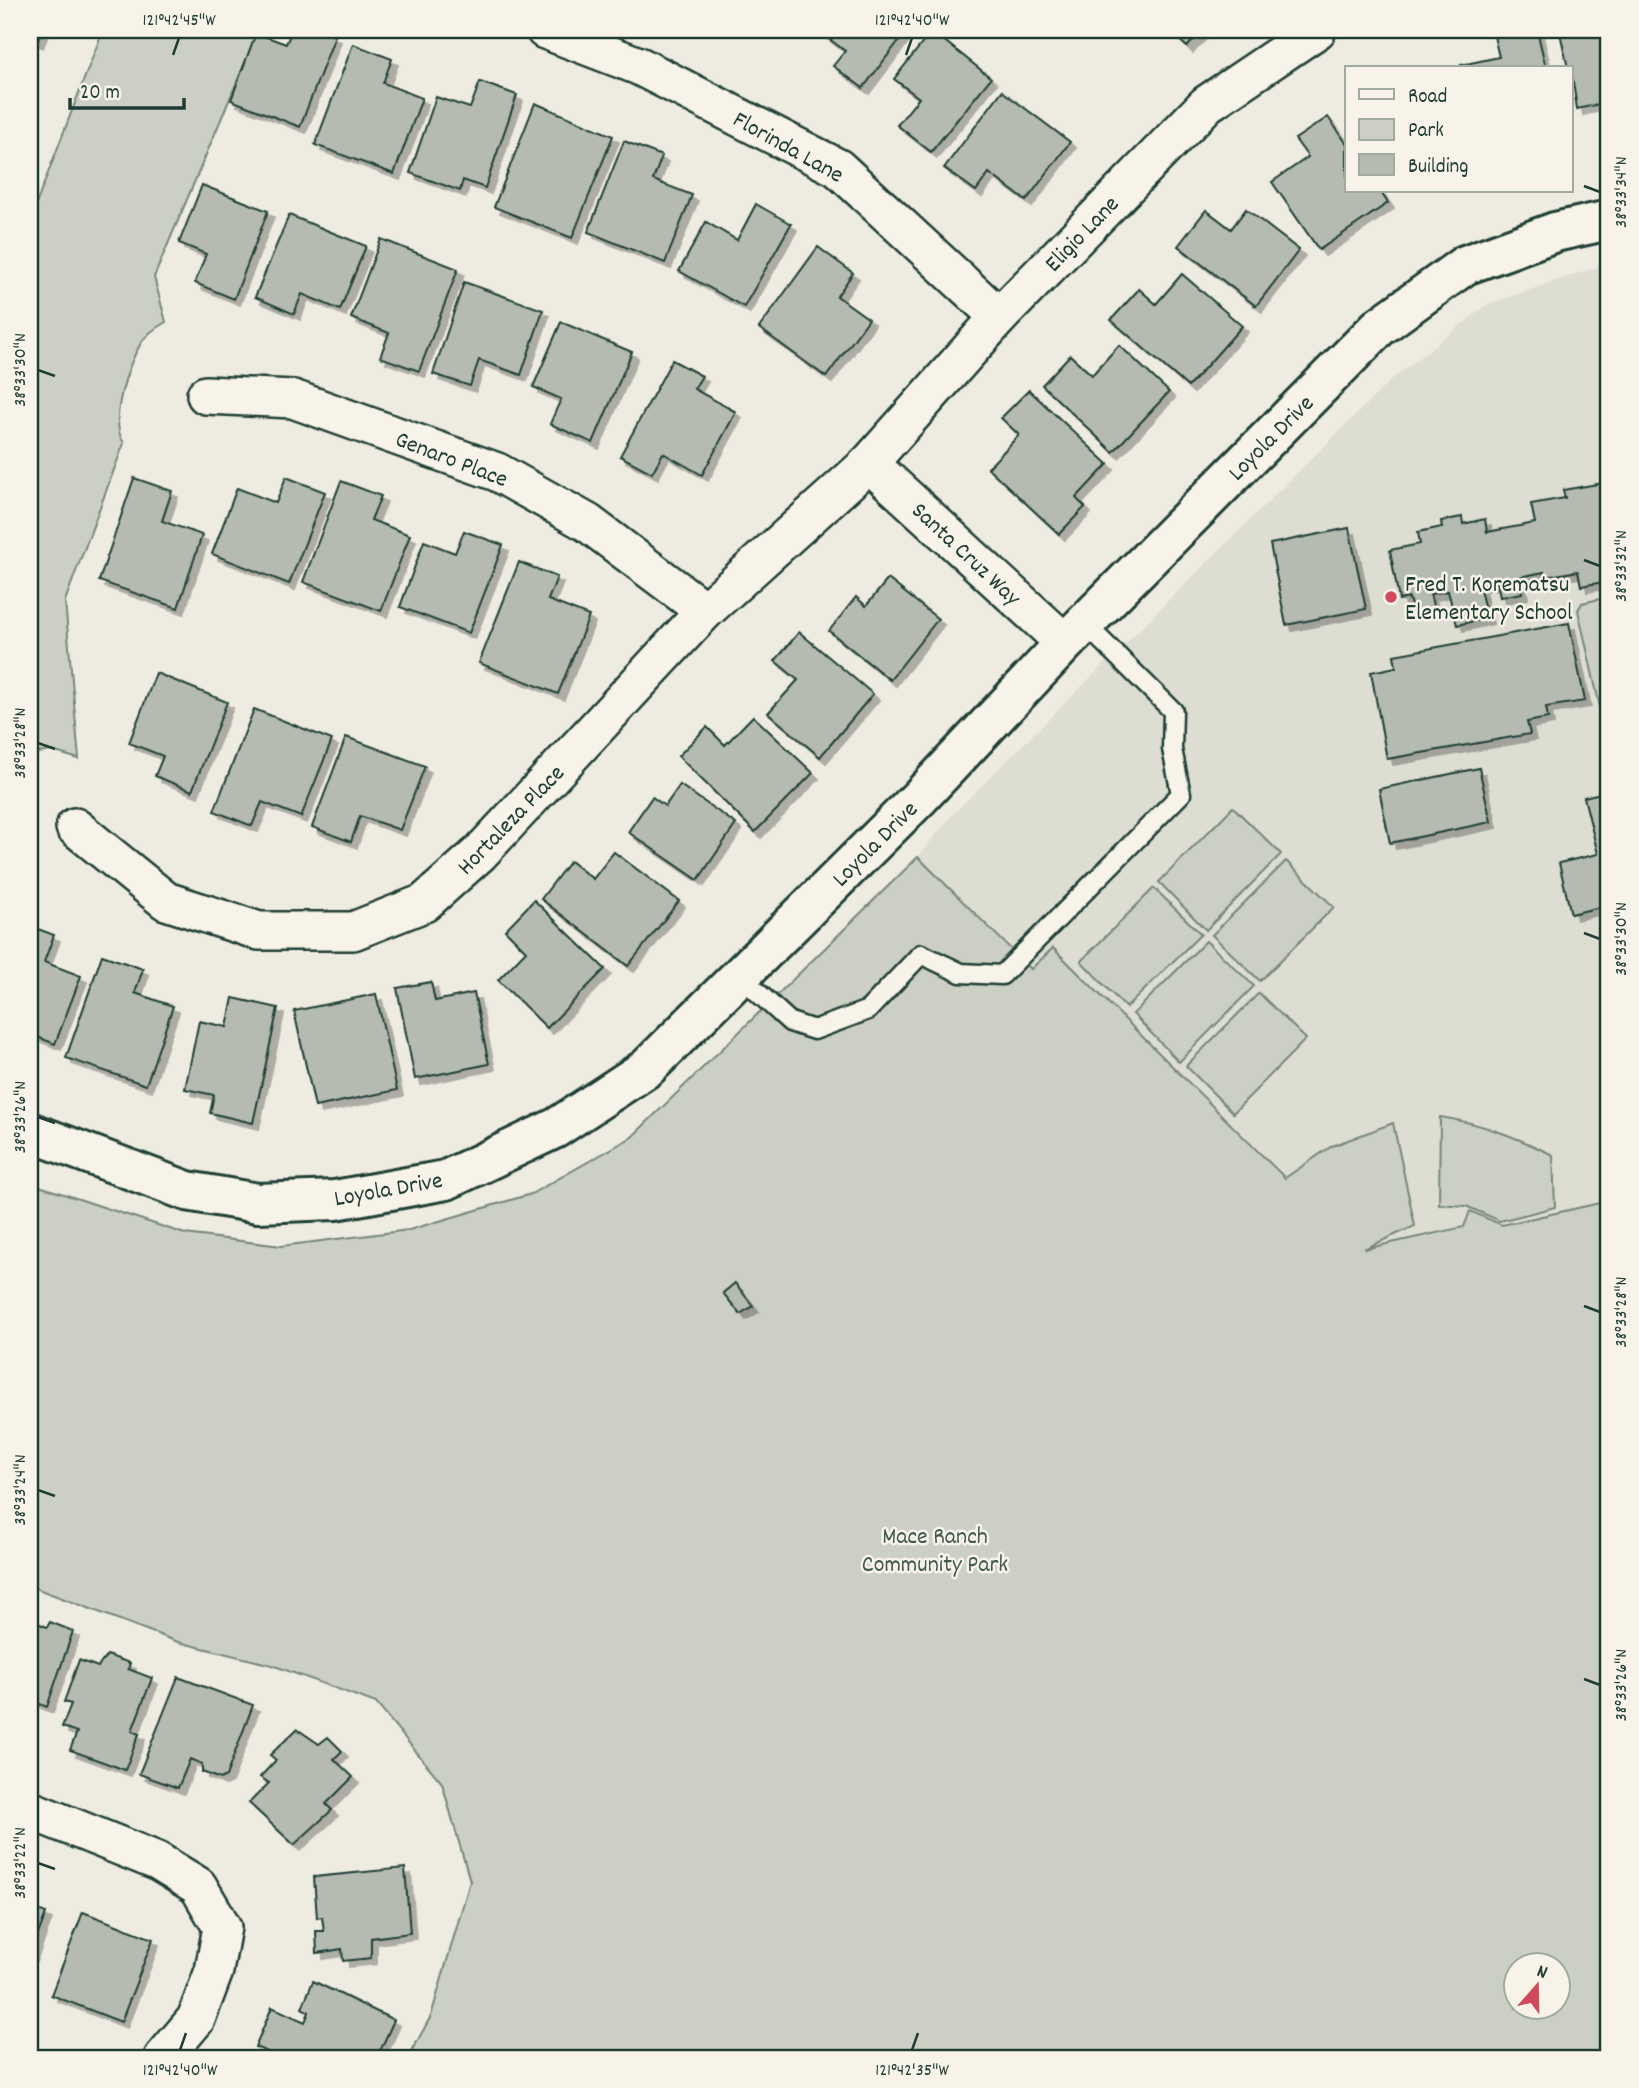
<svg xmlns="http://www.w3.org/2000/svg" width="1639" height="2088" font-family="Dekko,sans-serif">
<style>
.built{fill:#ddddd2}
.green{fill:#cccfc4;stroke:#76867c;stroke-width:2;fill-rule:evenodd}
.building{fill:#b5bbb0;stroke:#1f3d34;stroke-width:2;filter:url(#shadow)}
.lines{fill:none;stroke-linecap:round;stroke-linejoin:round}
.lane-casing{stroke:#1f3d34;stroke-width:23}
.street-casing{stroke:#1f3d34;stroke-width:42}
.secondary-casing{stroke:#1f3d34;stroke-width:44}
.lane{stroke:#f7f3e8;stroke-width:18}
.street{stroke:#f7f3e8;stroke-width:37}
.secondary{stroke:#f7f3e8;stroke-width:38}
.ticks{fill:none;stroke:#1f3d34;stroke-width:2.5}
.poi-dot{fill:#d1495b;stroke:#f7f3e8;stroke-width:2.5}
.labels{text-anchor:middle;stroke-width:5;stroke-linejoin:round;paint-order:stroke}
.street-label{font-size:24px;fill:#1f3d34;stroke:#f7f3e8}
.poi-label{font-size:24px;fill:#1f3d34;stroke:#f7f3e8;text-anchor:start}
.park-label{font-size:24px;fill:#425a51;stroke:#f7f3e8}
.neatline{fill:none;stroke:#1f3d34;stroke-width:2.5}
.ticks-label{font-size:18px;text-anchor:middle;fill:#1f3d34}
</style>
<defs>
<filter id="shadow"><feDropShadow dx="6" dy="6" stdDeviation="0" flood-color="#0004"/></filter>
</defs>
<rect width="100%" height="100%" fill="#eeece1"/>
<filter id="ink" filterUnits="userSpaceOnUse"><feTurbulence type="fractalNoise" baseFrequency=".0143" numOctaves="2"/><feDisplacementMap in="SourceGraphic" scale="14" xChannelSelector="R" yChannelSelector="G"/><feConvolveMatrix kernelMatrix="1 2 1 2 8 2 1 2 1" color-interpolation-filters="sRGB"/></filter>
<g filter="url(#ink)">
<path class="built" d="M1609 263V1201L1502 1225 1470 1212 1465 1227 1360 1250 1053 948 1031 969 918 857 951 816 1393 378 1488 304Z"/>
<g class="green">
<path d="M103 30H259L154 277 166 322C157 327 147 333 141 343 128 365 108 421 124 443L65 601 79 759 52 751 30 754V220Z"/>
<path d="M1609 597V747L1578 610 1582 603Z"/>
<path d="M1233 807 1281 854 1206 930 1159 882Z"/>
<path d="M918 857 1031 969 1053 948 1285 1178 1332 1146 1393 1123 1415 1226 1364 1249 1464 1227 1470 1211 1502 1225 1609 1201V2058H408L431 2016 470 1881 442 1783 376 1703 272 1665 178 1642 30 1586V1183L185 1234 281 1246 409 1230 531 1194 632 1137ZM1516 1966H1558V2008H1516Z"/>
<path d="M1286 861 1334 907 1260 981 1212 935Z"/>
<path d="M1154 888 1201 934 1126 1008 1081 961Z"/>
<path d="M1206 941 1254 986 1179 1062 1133 1014Z"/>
<path d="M1259 993 1306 1039 1233 1113 1186 1066Z"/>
<path d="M1440 1117C1481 1123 1516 1137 1553 1155L1555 1207 1500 1221 1466 1206 1439 1204Z"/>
</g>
<g class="building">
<path d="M30 30H42L37 42 30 39Z"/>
<path d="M292 30H318L335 36 300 127 231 100 256 33 286 44Z"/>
<path d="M817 30H907L863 88 833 66 845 51Z"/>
<path d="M1169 30H1203L1187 47Z"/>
<path d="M1503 30H1537L1546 68H1462L1461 65 1499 57 1493 32Z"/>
<path d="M1574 30H1609V102L1577 109 1571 68H1568L1560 33Z"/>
<path d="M932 31 991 78 931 152 897 125 919 98 894 79Z"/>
<path d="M353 44 392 59 383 83 422 98 394 174 315 145Z"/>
<path d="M480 82 517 95 485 188 463 180 460 191 410 173 436 97 470 108Z"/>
<path d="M1002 91 1070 142 1026 201 989 173 976 191 944 168Z"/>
<path d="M535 103 613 136 572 238 494 207Z"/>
<path d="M1328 117 1347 144V191H1380L1388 203 1319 250 1272 182 1308 157 1295 139Z"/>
<path d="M624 141 662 156 653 180 692 195 665 263 588 232Z"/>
<path d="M202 185 268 211 234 299 195 283 206 254 179 243Z"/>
<path d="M756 204 791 224 744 307 679 271 706 222 737 240Z"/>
<path d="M1246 209 1299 250 1256 306 1178 246 1206 210 1231 229Z"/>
<path d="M289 215 366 246 340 310 302 294 294 314 255 297Z"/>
<path d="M381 239 458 269 419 371 380 357 389 333 351 318Z"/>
<path d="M818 247 853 273 837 296 869 319 826 377 759 328Z"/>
<path d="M1182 274 1242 326 1188 387 1111 320 1139 289 1156 304Z"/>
<path d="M464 282 543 310 521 375 479 360 470 386 433 374Z"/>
<path d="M561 322 632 352 593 443 550 424 561 399 533 387Z"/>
<path d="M1119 345 1169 392 1113 452 1042 385 1070 355 1092 375Z"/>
<path d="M672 360 702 376 694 389 736 412 702 475 663 453 652 473 620 456Z"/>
<path d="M1029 390 1108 464 1076 498 1085 507 1059 534 988 468 1019 435 1001 418Z"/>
<path d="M286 477 325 492 289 584 212 554 237 488 276 503Z"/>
<path d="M134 478 172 491 162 521 202 535 178 608 99 581Z"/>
<path d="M341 481 381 496 371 520 410 535 381 611 303 582Z"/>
<path d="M1609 482V581L1581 586 1578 571 1545 577 1544 572 1519 577 1522 593 1500 597 1497 582 1479 585 1487 618 1457 625 1448 591 1430 594 1434 609 1413 613 1409 598 1399 600 1390 550 1420 544 1418 532 1442 527 1441 521 1462 517 1463 524 1485 519 1487 532 1535 523 1531 504 1565 498 1563 490Z"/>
<path d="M1349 528 1366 609 1286 625 1270 544Z"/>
<path d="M464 531 503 545 469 633 400 607 424 541 455 553Z"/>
<path d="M519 562 557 577 548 600 589 616 558 694 479 663Z"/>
<path d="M888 579 938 619 890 680 829 631 856 597 866 606Z"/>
<path d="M1569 623 1585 701 1546 707 1548 718 1527 722 1530 734 1387 759 1371 672 1396 667 1394 655Z"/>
<path d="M799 632 873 694 820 757 768 713 798 680 775 661Z"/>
<path d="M156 673 227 702 192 791 155 776 163 756 129 743Z"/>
<path d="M254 709 332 740 301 817 262 802 252 826 214 811Z"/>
<path d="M753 716 813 773 755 832 678 756 707 727 725 745Z"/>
<path d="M346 737 425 766 400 830 360 816 351 842 312 827Z"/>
<path d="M1479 768 1491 822 1390 843 1379 789Z"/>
<path d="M680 785 736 824 698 880 628 832 652 797 665 806Z"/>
<path d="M1609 791V926L1605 906 1571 914 1559 863 1598 854 1584 797Z"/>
<path d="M614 852 679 901 628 966 541 899 570 861 593 879Z"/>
<path d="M534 900 605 969 547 1028 498 980 526 951 505 930Z"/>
<path d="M30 926 54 935 44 962 81 976 55 1044 30 1034Z"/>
<path d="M102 955 143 969 135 993 173 1006 146 1085 66 1058Z"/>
<path d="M431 982 435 1001 474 993 489 1064 415 1079 397 988Z"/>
<path d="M376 994 397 1090 315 1107 294 1011Z"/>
<path d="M233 998 278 1008 253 1123 210 1113 214 1095 185 1089 199 1021 227 1027Z"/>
<path d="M735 1283 753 1306 740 1314 723 1293Z"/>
<path d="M30 1620 47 1627 50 1622 73 1631 47 1707 30 1700Z"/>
<path d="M107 1655 130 1663 128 1669 152 1678 132 1731 139 1734 125 1770 70 1750 77 1732 62 1727 71 1704 64 1702 79 1660 98 1667Z"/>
<path d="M178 1677 253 1705 226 1776 220 1779 202 1772V1764L190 1759 178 1788 139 1774Z"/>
<path d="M297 1729 319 1744 328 1737 342 1751 334 1759 353 1777 326 1804 332 1810 294 1845 249 1803 269 1783 260 1777 276 1760 270 1755Z"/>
<path d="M405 1868 410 1933 371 1938V1958L343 1961 342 1949 317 1953 316 1931H324L322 1917 317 1918 314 1877Z"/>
<path d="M30 1907 46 1913 30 1956Z"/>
<path d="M83 1912 153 1939 121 2022 51 1995Z"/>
<path d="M313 1981 394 2020 377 2058H282L255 2047 272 2007 305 2022 309 2012 302 2008Z"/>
</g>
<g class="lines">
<g class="lane-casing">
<path id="lane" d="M740 976 790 1022 814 1030 868 1010 921 954 961 973 1002 975 1181 794 1172 749 1173 711 1085 624"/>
</g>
<g class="street-casing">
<g id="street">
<path d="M545 30 639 66 838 168 999 317"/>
<path d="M206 395 293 399 497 472 588 523 705 611"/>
<path d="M869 463 1065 643"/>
<path d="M75 827 166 901 259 931H353L424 903 480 853 705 611 869 463 999 317 1207 104 1317 30"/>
<path d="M30 1810 157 1861 198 1886 222 1927 214 1971 196 2019 163 2058"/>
</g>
</g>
<g class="secondary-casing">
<path id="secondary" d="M30 1132 187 1191 258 1203 335 1200 446 1180 556 1128 647 1068 919 798 1065 643 1379 327 1465 265 1555 232 1609 220"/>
</g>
<use href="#lane" class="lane"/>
<use href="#street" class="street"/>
<use href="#secondary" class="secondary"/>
</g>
</g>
<path class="ticks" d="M173 55 179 38M906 55 912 38M1584 186 1600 192M38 370 55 376M1584 560 1600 566M38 743 55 749M1584 933 1600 939M38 1117 55 1123M1584 1306 1600 1312M38 1490 55 1496M1584 1679 1600 1685M38 1863 55 1869M180 2050 186 2033M912 2050 918 2033"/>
<circle class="poi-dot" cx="1391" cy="597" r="7"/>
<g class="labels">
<g class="street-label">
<text transform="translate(789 146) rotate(29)" y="8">Florinda Lane</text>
<text transform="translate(1081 233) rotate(-46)" y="8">Eligio Lane</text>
<text transform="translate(1270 437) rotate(-45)" y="8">Loyola Drive</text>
<text transform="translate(452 458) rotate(21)" y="8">Genaro Place</text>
<text transform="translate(967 553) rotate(43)" y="8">Santa Cruz Way</text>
<text transform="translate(510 819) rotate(-46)" y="8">Hortaleza Place</text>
<text transform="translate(874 843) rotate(-45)" y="8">Loyola Drive</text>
<text transform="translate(388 1188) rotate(-10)" y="8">Loyola Drive</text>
</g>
<g class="poi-label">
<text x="1405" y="591">Fred T. Korematsu<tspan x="1405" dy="28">Elementary School</tspan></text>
</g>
<g class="park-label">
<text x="935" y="1543">Mace Ranch<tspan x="935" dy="28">Community Park</tspan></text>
</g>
</g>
<rect width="1639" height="2088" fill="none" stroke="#f7f3e8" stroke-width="77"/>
<rect x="1345" y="66" width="228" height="126" fill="#f7f3e8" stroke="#a1aaa0" stroke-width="2"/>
<rect x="1359" y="89" width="35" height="10" fill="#f7f3e8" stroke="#a1aaa0" stroke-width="2"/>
<text x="1408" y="102" font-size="21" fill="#1f3d34">Road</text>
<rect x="1359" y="119" width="35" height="21" fill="#cccfc4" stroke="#a1aaa0" stroke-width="2"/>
<text x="1408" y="136" font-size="21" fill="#1f3d34">Park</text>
<rect x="1359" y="154" width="35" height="21" fill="#b5bbb0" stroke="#a1aaa0" stroke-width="2"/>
<text x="1408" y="172" font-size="21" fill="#1f3d34">Building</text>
<g transform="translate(1537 1986) rotate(20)"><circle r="33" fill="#f7f3e8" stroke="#a1aaa0" stroke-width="2"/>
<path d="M0-5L12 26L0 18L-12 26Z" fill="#d1495b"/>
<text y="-10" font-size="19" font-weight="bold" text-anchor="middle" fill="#1f3d34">N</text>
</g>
<path d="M70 98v10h114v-10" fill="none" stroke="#1f3d34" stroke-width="3.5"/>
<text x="80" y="98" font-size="21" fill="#1f3d34" stroke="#f7f3e8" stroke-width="5" paint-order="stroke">20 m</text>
<rect x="38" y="38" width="1562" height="2012" class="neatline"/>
<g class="ticks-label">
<text x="179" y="25">121°42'45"W</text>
<text x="912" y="25">121°42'40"W</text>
<text transform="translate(1620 192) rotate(-90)" y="6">38°33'34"N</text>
<text transform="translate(19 370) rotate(-90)" y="6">38°33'30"N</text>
<text transform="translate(1620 566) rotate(-90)" y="6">38°33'32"N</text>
<text transform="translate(19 743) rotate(-90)" y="6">38°33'28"N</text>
<text transform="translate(1620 939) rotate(-90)" y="6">38°33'30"N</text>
<text transform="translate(19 1117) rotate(-90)" y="6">38°33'26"N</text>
<text transform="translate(1620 1312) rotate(-90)" y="6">38°33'28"N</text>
<text transform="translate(19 1490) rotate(-90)" y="6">38°33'24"N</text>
<text transform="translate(1620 1685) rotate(-90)" y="6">38°33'26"N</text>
<text transform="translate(19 1863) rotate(-90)" y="6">38°33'22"N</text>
<text x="180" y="2075">121°42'40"W</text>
<text x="912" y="2075">121°42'35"W</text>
</g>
</svg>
